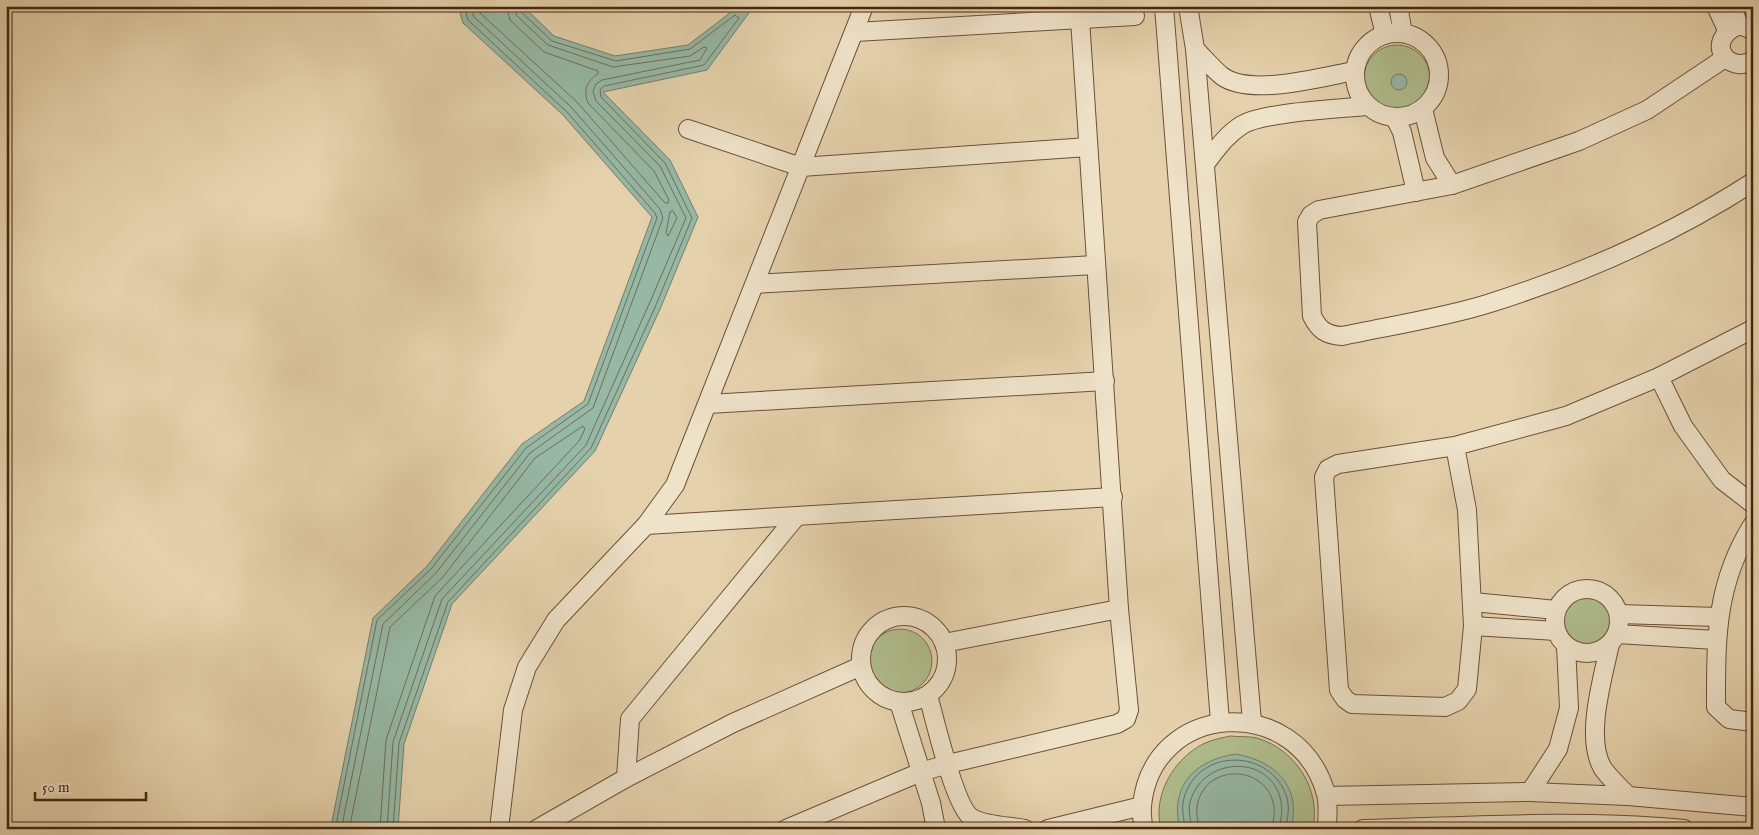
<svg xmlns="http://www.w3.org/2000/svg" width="1759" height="835" font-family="'IM FELL English',serif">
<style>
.green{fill:#b0bd8d;stroke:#7c714f}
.water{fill:#96b8a5;stroke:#767d6a}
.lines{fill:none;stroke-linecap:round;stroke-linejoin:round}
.shore{stroke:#6e6e5b;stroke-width:1}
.minor-casing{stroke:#6e5038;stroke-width:20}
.minor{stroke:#eee2c9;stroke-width:18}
</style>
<rect width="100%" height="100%" fill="#e5d2ac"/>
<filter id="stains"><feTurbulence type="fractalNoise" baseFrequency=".004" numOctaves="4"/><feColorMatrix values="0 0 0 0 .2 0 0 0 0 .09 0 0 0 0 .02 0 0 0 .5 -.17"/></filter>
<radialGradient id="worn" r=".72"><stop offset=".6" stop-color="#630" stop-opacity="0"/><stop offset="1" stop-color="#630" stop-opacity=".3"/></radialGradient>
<g class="green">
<circle cx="1397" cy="78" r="33"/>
<circle cx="1587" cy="621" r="24"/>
<circle cx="900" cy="661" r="32"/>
<path d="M1230 736C1238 737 1249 736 1257 738 1296 750 1321 789 1313 829H1161C1152 795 1174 759 1203 744 1211 740 1221 738 1230 736Z"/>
</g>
<g class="water">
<path d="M458 6H523L554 36 615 56 688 45 739 6H754L707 70 603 92 670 160 698 217 661 307 595 451 452 604 404 744 398 829H333L332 821 373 618 427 566 522 444 584 401 652 217 563 115 463 23Z"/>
<circle cx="1399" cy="82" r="8"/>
<path d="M1236 754C1275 761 1302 786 1291 829H1180C1169 786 1195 760 1236 754Z"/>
</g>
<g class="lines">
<g class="shore">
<path d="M478 6 480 13 577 102 665 203H668L669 200 654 171 588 103C583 90 587 81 598 74V71L544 52 510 20 506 6"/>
<path d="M673 211 677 218 668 236 666 233 670 212Z"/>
<path d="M338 829 337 820 377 620 431 569 526 448 588 404 657 218 655 213 567 112 468 20 464 6"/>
<path d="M344 829 343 820 383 624 436 573 530 453 593 408 663 218 660 209 571 107 474 17 470 6"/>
<path d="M352 829 351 820 390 627 442 578 535 458 583 426 585 429 579 441 435 596 386 740 380 829"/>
<path d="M387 829 393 742 442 599 586 445 650 302 686 218 660 166 596 101 593 91 596 84 602 80 700 60 707 48 704 47 690 56 613 67 548 45 517 16 513 6"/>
<path d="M393 829 399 743 448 602 591 448 656 305 692 218 665 163 601 97 600 90 604 86 704 65 739 18 735 15 690 49 616 61 552 41 521 12 520 6"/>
<path d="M1185 829C1184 818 1181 809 1184 798 1198 747 1272 748 1287 798 1290 809 1287 819 1286 829"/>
<path d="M1191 829C1191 818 1187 809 1191 799 1206 755 1273 755 1281 802 1283 812 1280 820 1280 829"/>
<path d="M1199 829C1198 819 1195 811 1198 802 1208 764 1263 765 1273 802 1276 811 1273 820 1272 829"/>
</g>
<g class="minor-casing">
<g id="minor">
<path d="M1164 6 1220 722"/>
<path d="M1188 6 1195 49 1252 722"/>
<path d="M1378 6 1385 35"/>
<path d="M1398 6 1403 33"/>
<path d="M1716 6 1727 30"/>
<path d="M1731 6 1739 25"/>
<path d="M1753 30 1739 25C1702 41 1729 76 1753 60"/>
<path d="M855 32 1135 16"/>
<circle cx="1397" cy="75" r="42"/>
<path d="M1195 49C1204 58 1213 69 1222 76 1250 97 1322 77 1354 71"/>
<path d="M1725 58 1647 110 1579 141 1452 185 1319 210 1311 215 1307 222 1312 316C1319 330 1326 335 1342 336 1389 326 1442 318 1487 304 1580 275 1671 235 1753 182"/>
<path d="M1423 109 1435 158 1452 185"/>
<path d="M1395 118 1402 132 1416 192"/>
<path d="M688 129 801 167 1088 147"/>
<path d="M1205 164C1216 150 1226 135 1242 125 1264 112 1338 109 1367 106"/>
<path d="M755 284 1095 265"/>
<path d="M1659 377 1683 426 1722 480 1753 504"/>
<path d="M708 404 1105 381"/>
<path d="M1455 446 1467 510 1473 626 1467 689 1458 701 1445 707 1352 704 1345 699 1339 690 1324 477 1328 469 1338 464 1455 446 1566 416 1659 377 1753 329"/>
<path d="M1753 524C1715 584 1716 640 1716 707L1729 719 1753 722"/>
<path d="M646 525 1113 497"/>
<circle cx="1587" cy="621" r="32"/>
<path d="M1473 602 1556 610"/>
<path d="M1619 614 1718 617"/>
<circle cx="904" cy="659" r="43"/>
<path d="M1473 626 1556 631"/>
<path d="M1617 634 1716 640"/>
<path d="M944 643 1119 609"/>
<path d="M1610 644C1603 677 1585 736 1602 767 1608 777 1620 787 1628 796"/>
<path d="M928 695C934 717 955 808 972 818 986 826 1010 826 1025 829"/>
<path d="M899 702 931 803 936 829"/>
<path d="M626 778 630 719 796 517"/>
<path d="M1530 792 1558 749 1569 708 1566 646"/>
<path d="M1327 796 1530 792 1628 796 1753 807"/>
<path d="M499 829 513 710 527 667 556 620 646 525 675 485 864 6"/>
<path d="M537 829 626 778 733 723 861 666"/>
<path d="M786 829 921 772 948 764 1117 724 1126 719 1129 710 1119 609 1080 19"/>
<path d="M1048 829 1142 806"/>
<path d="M1143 829C1143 821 1141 813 1142 806 1152 701 1298 692 1326 794 1329 805 1327 818 1327 829"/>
<path d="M1363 829C1470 826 1577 819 1684 829"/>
</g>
</g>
<use href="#minor" class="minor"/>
</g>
<rect width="1759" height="835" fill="none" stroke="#e5d2ac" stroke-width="25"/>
<rect x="8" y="8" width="1744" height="820" fill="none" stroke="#472511" stroke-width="2.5"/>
<rect x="12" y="12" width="1734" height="810" fill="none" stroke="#472511"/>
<path d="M35 792v8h111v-8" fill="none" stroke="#472511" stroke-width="2.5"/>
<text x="42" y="792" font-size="15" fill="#472511" stroke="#eee2c9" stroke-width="4" paint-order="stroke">50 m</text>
<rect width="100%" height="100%" filter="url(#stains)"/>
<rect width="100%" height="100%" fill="url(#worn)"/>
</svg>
